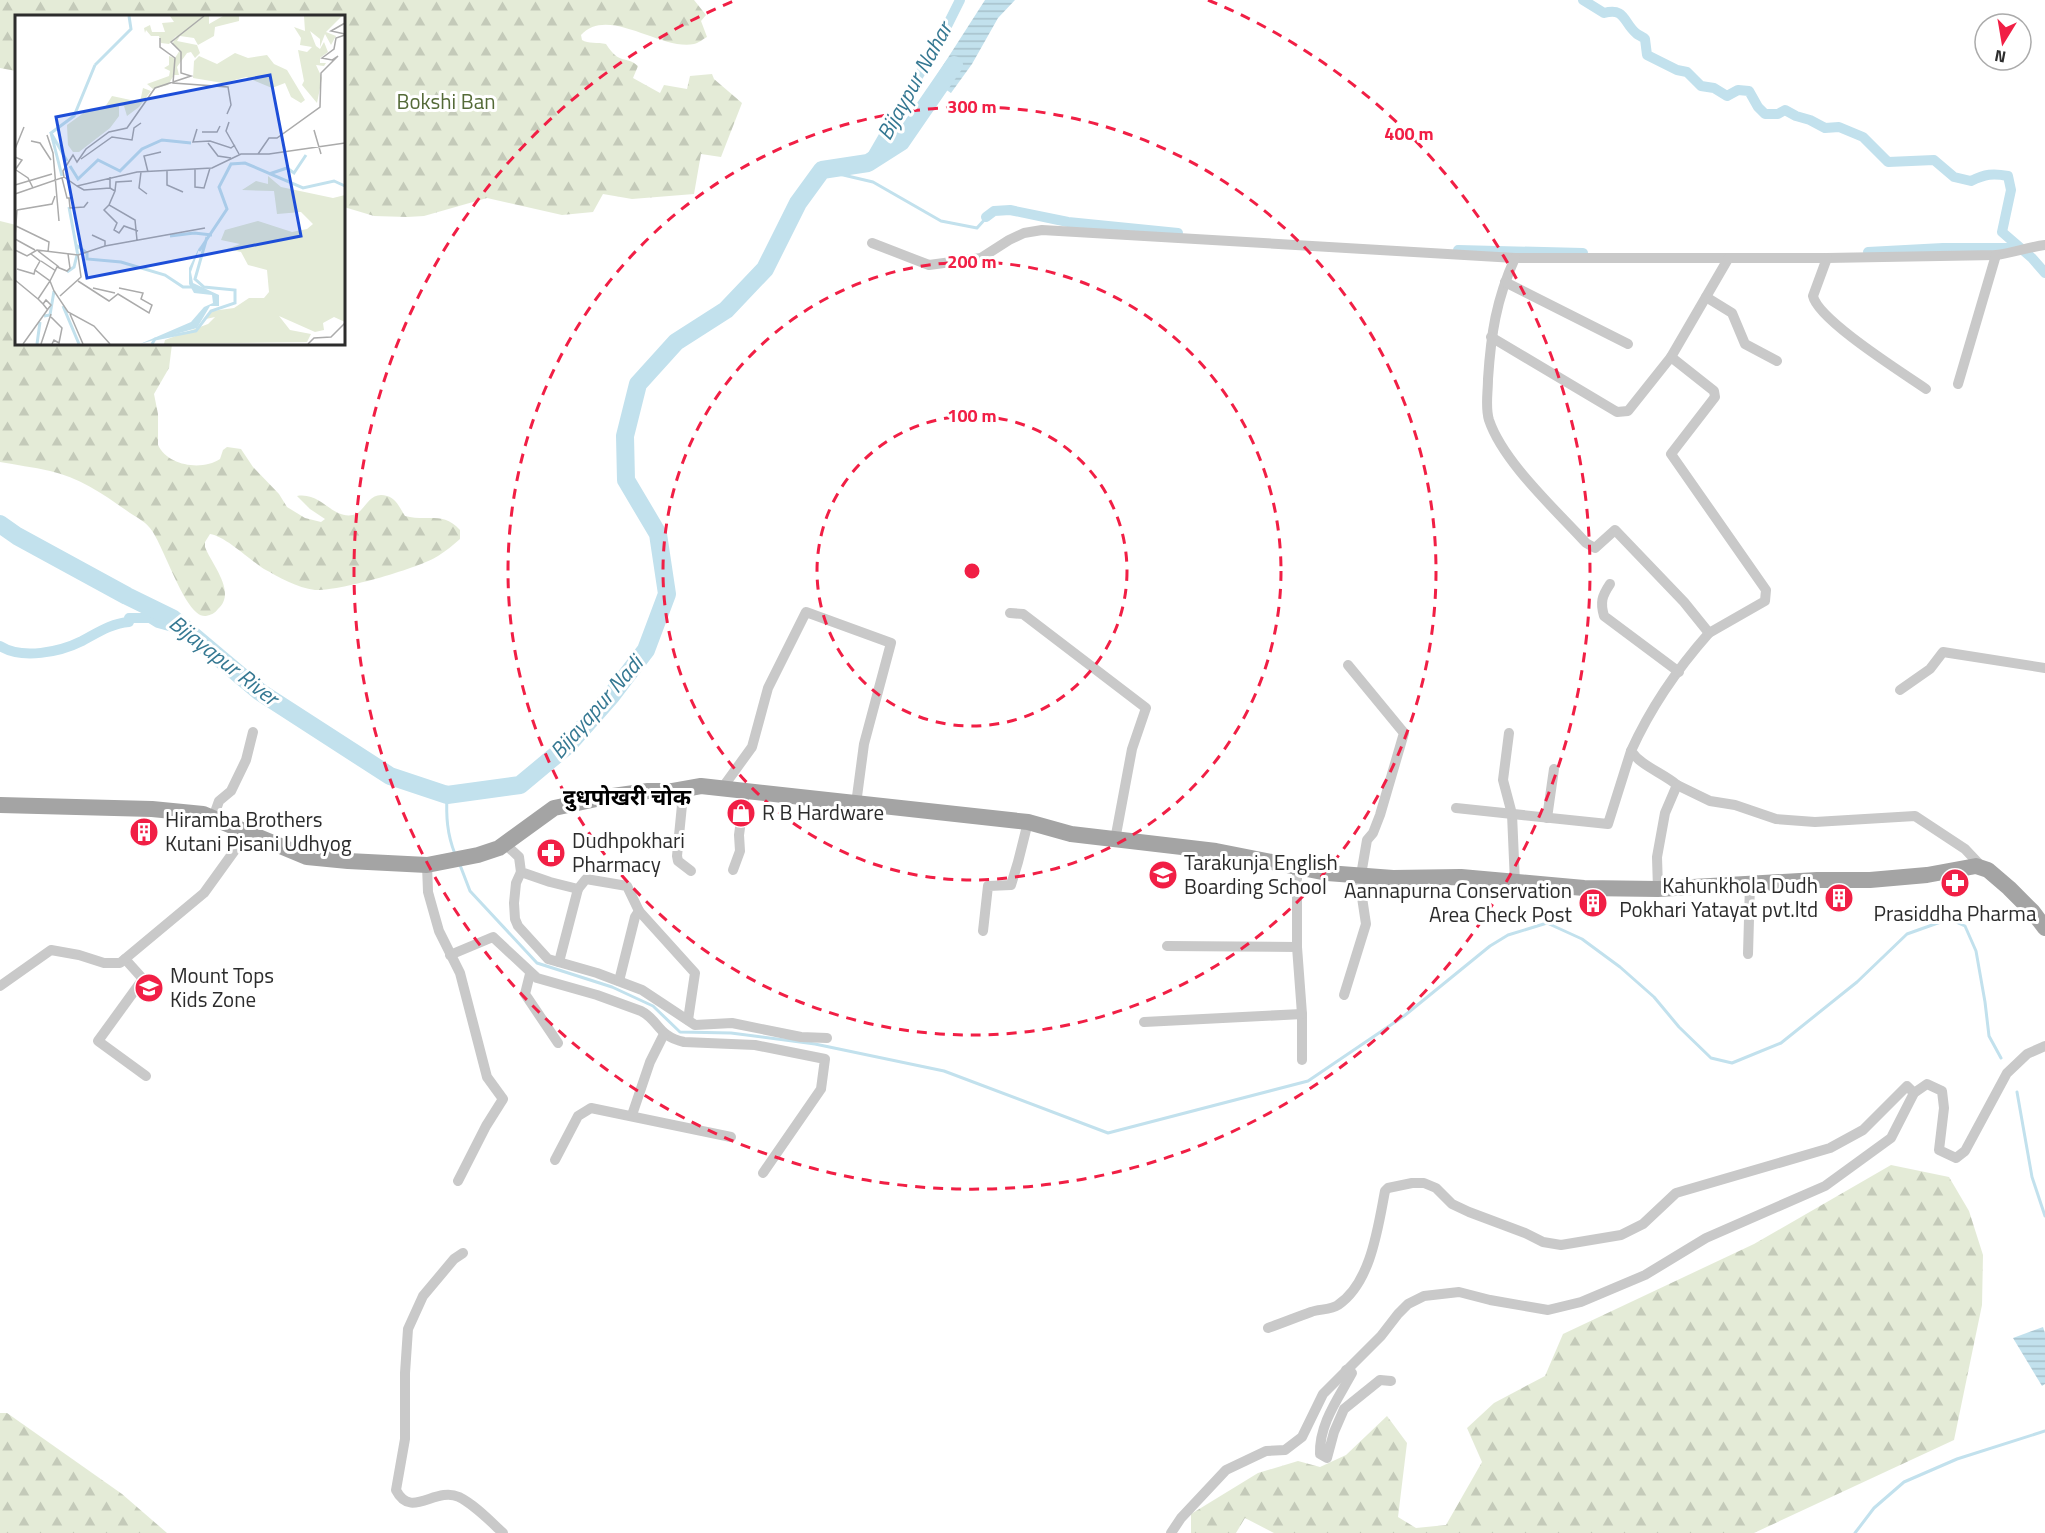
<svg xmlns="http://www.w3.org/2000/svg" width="2045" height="1533" font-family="'Titillium Web','Noto Sans Devanagari',sans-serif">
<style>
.forest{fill:url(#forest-firs)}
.water{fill:url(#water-rules)}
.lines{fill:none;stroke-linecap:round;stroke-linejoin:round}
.stream{stroke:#c2e1ed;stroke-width:3}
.canal{stroke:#c2e1ed;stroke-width:10}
.river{stroke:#c2e1ed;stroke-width:18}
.minor{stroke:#c9c9c9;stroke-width:10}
.primary{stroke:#a4a4a4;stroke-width:16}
.ring{fill:none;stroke:#f11f45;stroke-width:3;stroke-dasharray:10 8}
.labels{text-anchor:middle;stroke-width:6;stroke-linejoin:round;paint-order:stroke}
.park-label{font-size:21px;fill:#546a37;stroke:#fff}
.poi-label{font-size:21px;fill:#2c2c2c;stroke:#fff;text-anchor:start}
.water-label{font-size:22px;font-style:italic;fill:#357892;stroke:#fff}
.neighbourhood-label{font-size:22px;font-weight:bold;fill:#000;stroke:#fff}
.inset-river{fill:none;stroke:#c2e1ed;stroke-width:3}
.inset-road{fill:none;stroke:#ababab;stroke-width:1.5}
.view{fill:#1d4ed8;fill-opacity:0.15;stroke:#1d4ed8;stroke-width:3}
.inset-edge{fill:none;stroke:#2c2c2c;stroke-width:3}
.centre{fill:#f11f45;stroke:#fff;stroke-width:3}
.ring-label{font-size:18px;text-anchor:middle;font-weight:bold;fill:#f11f45;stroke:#fff;stroke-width:6;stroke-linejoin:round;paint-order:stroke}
</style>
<defs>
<pattern id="forest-firs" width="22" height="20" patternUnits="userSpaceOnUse" patternTransform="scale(1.5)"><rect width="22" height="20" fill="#e4ebd7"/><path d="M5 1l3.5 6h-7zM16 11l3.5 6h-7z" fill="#c4cab9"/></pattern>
<pattern id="water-rules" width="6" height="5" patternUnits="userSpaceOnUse" patternTransform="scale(1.5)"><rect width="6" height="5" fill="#c2e1ed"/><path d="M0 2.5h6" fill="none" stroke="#a7c1cb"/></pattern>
</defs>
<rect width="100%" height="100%" fill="#fff"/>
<g class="forest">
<path d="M0 0H694L706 15 701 21 707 37C703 39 699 43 694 44 661 51 608 5 581 35L582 40C588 44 598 42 606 44 620 66 626 55 638 66L633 78 660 93 664 85 687 89 690 76 712 74 714 79 742 103 721 157 701 154 694 194 632 199 603 194 593 212 562 215 487 198 424 216 407 217 374 216 344 207V16H16V71L0 68Z"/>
<path d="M0 221 16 225V344H172L169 368 154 394 158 414V445C168 466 202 471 220 459L223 450 227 447 241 449 253 467 279 494 287 507 305 518 321 522 325 519 310 509 297 496C322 492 331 519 353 515 365 513 368 490 387 496 396 498 401 510 405 516 427 522 443 511 460 530V539C453 545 446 551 438 556 420 568 336 592 315 590 297 588 279 577 264 569 250 560 225 536 210 534L205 542V547C212 565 237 592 218 609 215 613 211 615 206 616 185 619 163 541 149 527 144 521 136 517 130 513 106 496 79 477 50 471 33 467 16 465 0 462Z"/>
<path d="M1891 1165 1949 1177 1969 1211 1983 1255 1982 1305 1954 1440 1754 1533H1274L1245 1518 1236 1533H1191V1514L1258 1473 1298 1461 1320 1467 1346 1455 1387 1416 1407 1443 1398 1517 1416 1528 1446 1525 1482 1462 1467 1428 1494 1403 1545 1376 1563 1334 1754 1244Z"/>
<path d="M0 1413H7L122 1494 167 1533H0Z"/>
</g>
<g class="water">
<path d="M985 0H1015L998 18 972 64 951 93 933 81Z"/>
<path d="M2043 1327 2045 1333V1384L2042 1386 2013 1338Z"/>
</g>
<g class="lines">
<g class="stream">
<path d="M822 170 873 182 941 221 977 228 986 218"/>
<path d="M447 795C446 816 447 834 455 854"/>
<path d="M460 865 470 891 537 963 612 987 653 1006 680 1032 731 1033 815 1044 944 1071 1108 1133 1308 1081 1404 1016 1490 946 1508 935 1547 923 1582 939 1620 967 1654 997 1679 1027 1711 1058 1732 1063 1781 1043 1857 982 1907 934 1949 919 1965 926 1976 951 1985 1002 1989 1036 2001 1058"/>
<path d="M2017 1092 2032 1177 2045 1216"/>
<path d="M1855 1533 1874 1508 1904 1482 1957 1459 2045 1431"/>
</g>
<g class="canal">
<path d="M1583 0 1604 13C1626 7 1623 23 1637 34 1640 36 1643 37 1645 39L1647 55 1677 70 1687 72 1701 86 1714 88 1727 96 1738 90 1749 91 1758 107 1765 114H1778L1785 110 1796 116 1810 120 1825 128 1839 127 1863 137 1888 162 1934 160 1954 177 1971 181C1985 174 1993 173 2008 176L2011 190 2002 232 2032 258 2045 273"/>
<path d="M868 163 945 30 960 0"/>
<path d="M986 217 994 211 1010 210 1068 222 1178 233"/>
<path d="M1458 250 1583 253"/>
<path d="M1868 252 1943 248H2018"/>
<path d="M0 646C22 660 60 652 82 641 97 633 112 623 129 622V618H150L158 623 187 631"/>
</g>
<path class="river" d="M0 524 17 536 127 596 172 618 260 692 390 776 447 795 520 785 568 745 611 696 646 650 667 594 658 534 626 480 625 436 638 384 676 342 726 310 765 269 798 203 822 170 868 163 901 142 954 65"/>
<g class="minor">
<path d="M872 243 929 265 981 258 1009 240 1024 233 1042 230 1515 258H1827L1996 255C2013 253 2028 247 2045 245"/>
<path d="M1515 258C1496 300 1491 334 1488 379 1488 393 1485 407 1489 420 1503 462 1556 510 1586 543L1595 548 1615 530 1684 602 1709 633C1678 668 1650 709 1631 751 1641 766 1663 773 1677 785L1665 813 1657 857 1658 889"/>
<path d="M1827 258 1813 296C1818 320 1903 373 1926 389"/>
<path d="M1505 282 1628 344"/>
<path d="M1706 297 1732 313 1745 344 1777 361"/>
<path d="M1491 337 1617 412 1628 411 1671 357 1714 391 1715 397 1671 454 1766 590 1765 601 1709 633"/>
<path d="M1671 357 1728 259"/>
<path d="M1958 384 1996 255"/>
<path d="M1610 584C1602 596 1600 602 1604 616L1679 672"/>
<path d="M1010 613 1023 614 1146 708 1132 749 1115 840"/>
<path d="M1348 665 1404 733 1380 815 1373 833 1367 840 1361 875"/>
<path d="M1900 690 1930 669 1943 652 2045 668"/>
<path d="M1509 733 1503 780 1512 814 1515 883"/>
<path d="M1677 785 1710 801 1735 805 1776 819 1815 822 1915 816 1965 849 1982 867"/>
<path d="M723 787 752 747 768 688 806 612 891 643 864 744 856 804"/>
<path d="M673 791 682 805 677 856 678 861 691 871"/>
<path d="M1456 808 1608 824 1631 751"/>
<path d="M213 818 219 801 231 791 246 760 253 732"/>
<path d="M1547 818 1554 769"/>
<path d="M505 844 519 857 521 872 550 882 578 889 586 879 627 886 639 911 695 973 688 1020"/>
<path d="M427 865 428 892 439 931 460 973 487 1077 503 1099 486 1126 458 1181"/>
<path d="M733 870 740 851 739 835 745 791"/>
<path d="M521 872 516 883 514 903 515 919 518 926 548 959 597 973 642 990 695 1025 732 1023 801 1037 827 1038"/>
<path d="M983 931 988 886 1011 885 1018 862 1028 822"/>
<path d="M1167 946 1297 947"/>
<path d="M1748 954 1750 884"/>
<path d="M450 955 493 937 537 978 597 995 641 1011C659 1020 657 1036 684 1042L755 1045 825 1059 821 1089 763 1173"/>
<path d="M125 959 143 979 98 1041 146 1076"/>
<path d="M559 962 578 889"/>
<path d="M530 974 525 994 558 1043"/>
<path d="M619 981 635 917 639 911"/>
<path d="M0 986 51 950 79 955 104 963H120L204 893 248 832"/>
<path d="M1344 995 1366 924 1360 884 1363 876"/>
<path d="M1302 1014V1060"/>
<path d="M1144 1022 1302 1014 1297 947V866"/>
<path d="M632 1115 650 1062 664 1034"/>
<path d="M555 1160 578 1116 591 1108 731 1137"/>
<path d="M463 1253 454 1259 423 1296 408 1329 405 1373V1439L396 1490C411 1520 435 1486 459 1497 475 1505 490 1521 503 1533"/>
<path d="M1268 1328C1282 1323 1297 1317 1311 1312 1319 1309 1331 1310 1338 1305 1371 1283 1378 1227 1385 1191L1388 1188 1412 1183H1424L1436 1188 1452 1204 1469 1212 1525 1233 1543 1242 1561 1245 1621 1235 1643 1224 1676 1193 1830 1148 1863 1130 1907 1086 1914 1093"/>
<path d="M1346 1370 1352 1373C1338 1399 1319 1424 1320 1454L1327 1458 1334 1432 1344 1409 1380 1380 1391 1381"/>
<path d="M1171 1533 1181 1518 1226 1470 1266 1451 1285 1450 1302 1437 1323 1394 1381 1336 1398 1314 1408 1304 1424 1296 1459 1292 1490 1300 1548 1310 1581 1302 1645 1275 1706 1238 1825 1186 1891 1138 1914 1093 1927 1084 1942 1091 1944 1108 1939 1150 1956 1158 1965 1151 2007 1073 2027 1054 2045 1046"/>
</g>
<path class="primary" d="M0 805 152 809 203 814 307 857 348 861 427 865 478 855 499 848 554 808 606 797 648 791H673L701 786 1028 822 1071 834 1216 851 1327 873 1393 878 1461 877 1584 888 1658 889 1817 880H1870L1927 875 1976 866 1988 870 2009 888 2033 912 2045 928"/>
</g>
<g class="ring">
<circle cx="972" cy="571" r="155"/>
<circle cx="972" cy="571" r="309"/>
<circle cx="972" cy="571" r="464"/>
<path d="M1208 0A618 618 0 1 1 736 0"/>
</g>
<defs>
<g id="shop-disc" transform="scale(1.5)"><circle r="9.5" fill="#f11f45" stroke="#fff"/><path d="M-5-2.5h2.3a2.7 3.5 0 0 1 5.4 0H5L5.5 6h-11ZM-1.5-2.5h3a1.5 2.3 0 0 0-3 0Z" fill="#fff"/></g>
<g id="building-disc" transform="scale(1.5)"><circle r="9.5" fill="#f11f45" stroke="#fff"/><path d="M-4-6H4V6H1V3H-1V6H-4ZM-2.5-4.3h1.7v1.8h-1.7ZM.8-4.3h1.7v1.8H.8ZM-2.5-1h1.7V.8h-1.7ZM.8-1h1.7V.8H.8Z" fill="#fff"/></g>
<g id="pharmacy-disc" transform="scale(1.5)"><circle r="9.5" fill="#f11f45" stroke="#fff"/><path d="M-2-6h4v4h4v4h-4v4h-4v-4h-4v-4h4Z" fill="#fff"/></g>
<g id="school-disc" transform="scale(1.5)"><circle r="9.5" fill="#f11f45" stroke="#fff"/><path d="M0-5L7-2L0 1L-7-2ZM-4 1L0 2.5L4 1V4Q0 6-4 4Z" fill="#fff"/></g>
</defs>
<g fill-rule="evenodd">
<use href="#shop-disc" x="741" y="813"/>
<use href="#building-disc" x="144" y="832"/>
<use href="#pharmacy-disc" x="551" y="853"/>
<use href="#school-disc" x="1163" y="875"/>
<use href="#pharmacy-disc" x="1955" y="883"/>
<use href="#building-disc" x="1839" y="898"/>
<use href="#building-disc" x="1593" y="903"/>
<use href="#school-disc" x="149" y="988"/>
</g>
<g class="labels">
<g class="park-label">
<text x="446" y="109">Bokshi Ban</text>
</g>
<g class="poi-label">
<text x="762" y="820">R B Hardware</text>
<text x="165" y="827">Hiramba Brothers<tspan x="165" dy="24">Kutani Pisani Udhyog</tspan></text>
<text x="572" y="848">Dudhpokhari<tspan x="572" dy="24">Pharmacy</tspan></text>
<text x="1184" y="870">Tarakunja English<tspan x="1184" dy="24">Boarding School</tspan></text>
<text x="1818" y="893" text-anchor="end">Kahunkhola Dudh<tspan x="1818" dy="24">Pokhari Yatayat pvt.ltd</tspan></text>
<text x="1572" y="898" text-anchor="end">Aannapurna Conservation<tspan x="1572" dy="24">Area Check Post</tspan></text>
<text x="1955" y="921" text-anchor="middle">Prasiddha Pharma</text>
<text x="170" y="983">Mount Tops<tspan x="170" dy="24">Kids Zone</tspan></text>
</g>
<g class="water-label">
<text transform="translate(914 81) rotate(-61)" y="8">Bijaypur Nahar</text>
<text transform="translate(224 660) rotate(38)" y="8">Bijayapur River</text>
<text transform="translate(596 707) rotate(-49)" y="8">Bijayapur Nadi</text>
</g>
<g class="neighbourhood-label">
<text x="627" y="805">दुधपोखरी चोक</text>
</g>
</g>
<g transform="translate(15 15)">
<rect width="330" height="330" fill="#fff"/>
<path d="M155 1H194V9L208 1H224V6L200 12 199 21 183 30 179 23 165 21 162 26 182 30 185 38 180 43 176 37 172 38 162 52 164 60H159L153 70 138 74 132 69 154 61 155 56 149 53 154 50V41L160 43 165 35 157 29 162 20 154 29 146 28 144 21H136L131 15 130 18 129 13 135 10 137 17H150L147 8 159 7ZM289 1H327L311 17 321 21 316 30 310 19 305 32V24L295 16 301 31 305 34 309 27 313 37 305 43V48H311L309 51 301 50 307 63 302 88 287 70 289 66 283 35 292 37 297 32 285 30 286 23 279 12 290 16ZM220 38 233 43 252 40 259 49 272 55 290 85 286 88 276 82 270 68 257 73 231 62 208 68 178 63 179 46 184 41 202 49ZM128 73 136 76 124 92 112 101 109 91H104V101L95 113 64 137H58L53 130 52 110 74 94 90 92 97 81 125 87ZM253 161 266 172 318 183 330 180V307L319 302 308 308 309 315 300 317 264 301 275 315 296 319 292 327 149 329 150 325 193 309 200 302 191 304 197 296 219 293 234 283H249L254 277 252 255 233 250 226 237 212 234 225 229 206 225 210 215 243 206 277 217 292 214 298 209 286 197 262 199 259 176 227 175 241 166 253 169Z" fill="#e4ebd7"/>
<path d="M185 231 176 257 178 268 204 280V291H195L182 313 125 329 176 307 189 292 198 288 197 280 179 278 174 269V253Z" fill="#c2e1ed"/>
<path class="inset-river" d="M80 50 116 14 114 1M36 118 47 161M52 146 36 118 59 101 80 50M55 151 63 164 83 145 105 156 127 134 147 125 176 128M254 159 272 153 279 158 291 140M54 192 63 241M179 218 197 220M155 221 179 218M61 230 72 238V244L106 247 150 260 168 272H178M184 236 212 194 204 172 216 149 230 148 288 173 319 166 330 171M52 257 59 252 62 240M48 291 64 329M29 301 35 300 39 276M22 329 25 307M137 329 140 324 181 316 196 296 220 288V275L189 272 180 264 192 222"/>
<path class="inset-road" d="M330 8 316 16 330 19M145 23V32L160 43 158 68 213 72 216 90 212 99M214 107 211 116 224 139M182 114 178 127 195 126 216 133 220 130M299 115 306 139M187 117H202L205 111M32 120 38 138 44 206M16 126 25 128 36 145M193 128 203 141 216 143M0 134 9 112M243 139 254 123H262L305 92 306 58 323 41 317 45 307 43 319 34 321 23 330 20M0 142 7 145 0 155M66 144 97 122 117 125 119 113 126 108M180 154V172L189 173 195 153M1 155 13 163 18 173M152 156V170L168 177M126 157 124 173 132 179M133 157 129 141 146 137M49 162 48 156 58 140 62 147 71 134 94 117 112 113 140 73 176 61 166 58V37L156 27 189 1M95 162V173L100 176 94 190 120 205 122 225M47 163 52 183H56M0 170 37 159M62 171 69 175 95 173M100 176 101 167 117 166M0 179 49 162 62 171 122 157 197 153 226 139H254L330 128M54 183 55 193 69 192 73 187M94 190 89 195 102 208 99 215 104 218 109 211 123 216M2 195 37 189 40 181M1 211 34 227 33 237M77 220 90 226V231M0 222 2 195M0 224 20 235M0 235 12 241 22 235 63 240 90 231 190 213M23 236 44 252M16 239 25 246 20 255 35 266 23 284 28 289 32 294H33L36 290 31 285 28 289M53 239 55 253 52 256 42 252 35 266 39 276 53 297 79 311 95 329M26 246 41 256M2 254 19 259 20 255M0 265 23 284M63 266 94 286 103 279 134 298 137 290 126 284 128 278 104 273M78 273 100 278M45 281 66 262 63 240M55 299 68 329M36 302 47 313 44 328 39 325 37 329M8 329 33 294M26 329 36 299M293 329 299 323 316 322 330 308"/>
<path class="view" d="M255 60 286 221 72 263 41 102Z"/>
<rect width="330" height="330" class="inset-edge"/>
</g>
<circle cx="972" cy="571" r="9" class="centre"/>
<g class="ring-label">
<text x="972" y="113">300 m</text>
<text x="1409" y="140">400 m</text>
<text x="972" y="268">200 m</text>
<text x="972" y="422">100 m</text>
</g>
<g transform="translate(2003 42) rotate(191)"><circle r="28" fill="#ffffff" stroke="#ababab" stroke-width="1.5"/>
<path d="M0-4.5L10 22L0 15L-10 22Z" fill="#f11f45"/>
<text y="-9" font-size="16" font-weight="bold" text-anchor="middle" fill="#2c2c2c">N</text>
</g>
</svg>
